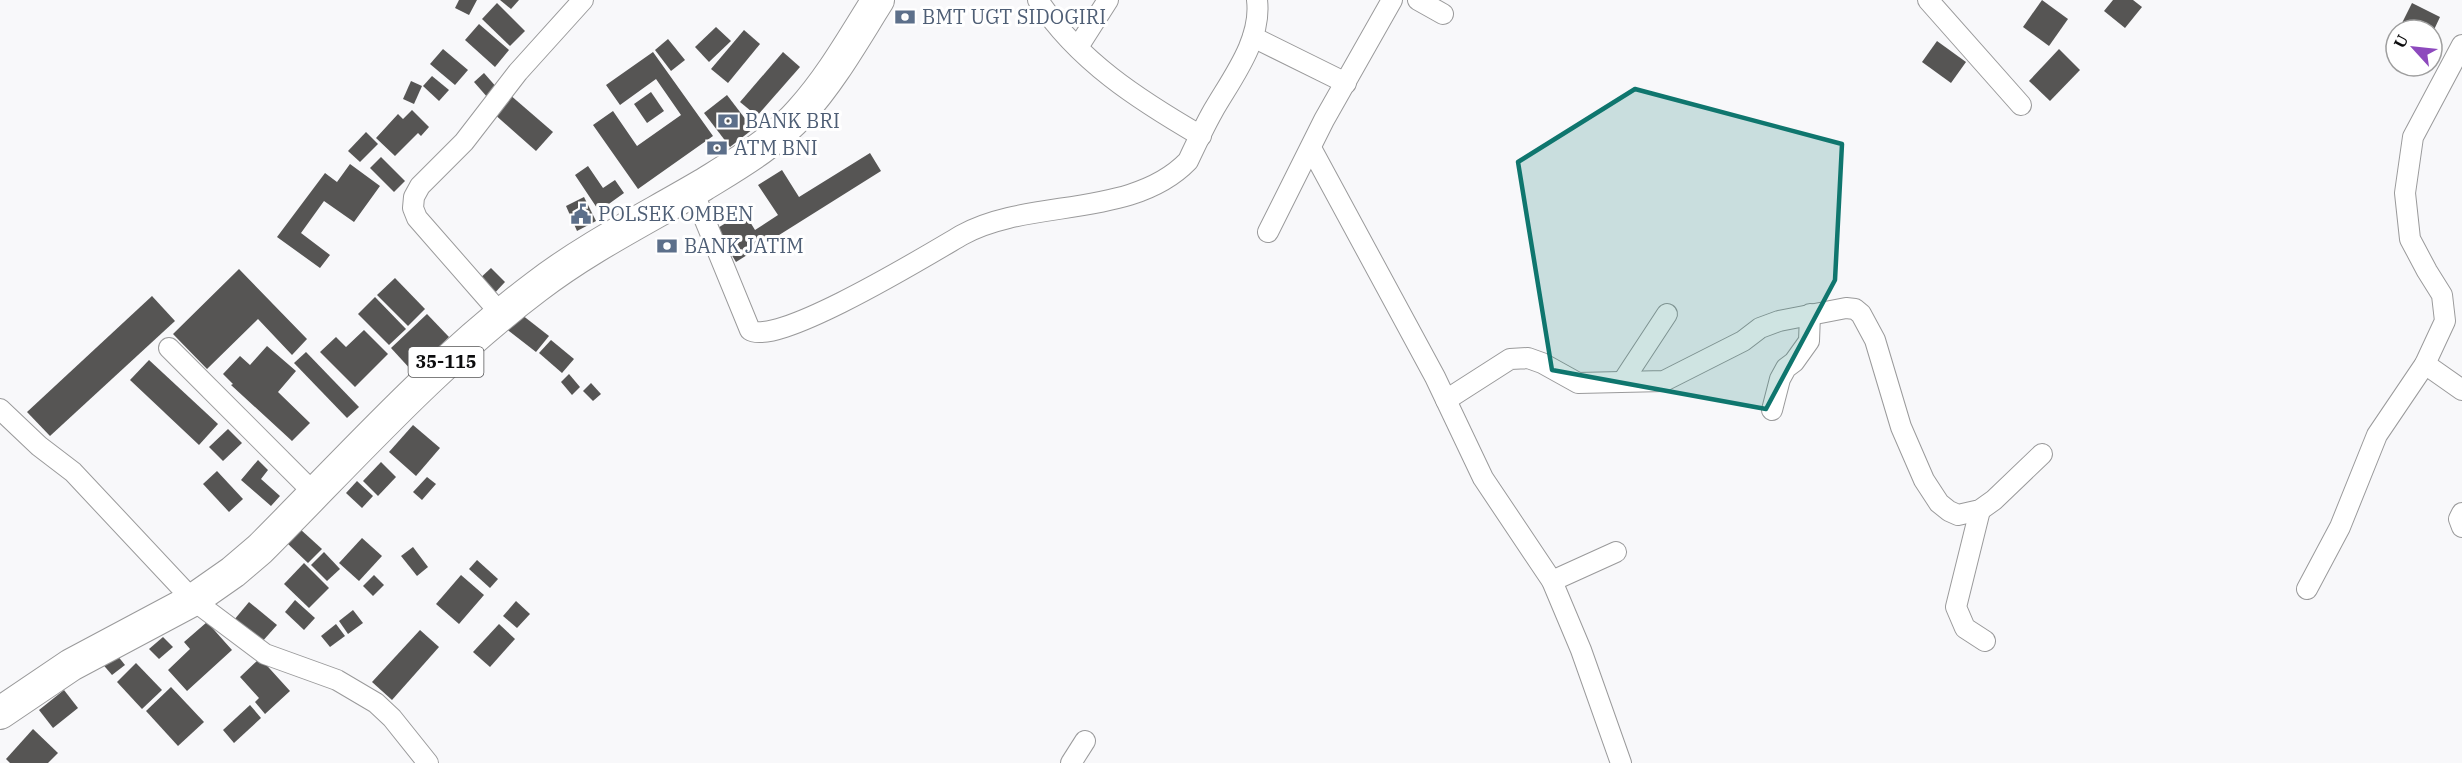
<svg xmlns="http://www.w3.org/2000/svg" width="2462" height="763" font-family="'IBM Plex Serif',serif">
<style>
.building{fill:#565554}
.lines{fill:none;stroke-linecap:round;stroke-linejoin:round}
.street-casing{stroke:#9a9a9b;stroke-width:22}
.primary-casing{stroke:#9a9a9b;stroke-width:34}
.street{stroke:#fff;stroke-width:20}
.primary{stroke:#fff;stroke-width:32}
.marked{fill:#0f766e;fill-opacity:0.2;stroke:#0f766e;stroke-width:4.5;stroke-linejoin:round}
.labels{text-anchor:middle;stroke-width:6;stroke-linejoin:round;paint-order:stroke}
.shield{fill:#fff;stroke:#555556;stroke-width:1.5}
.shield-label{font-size:18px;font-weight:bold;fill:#0c0c0d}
.service-label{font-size:20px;fill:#4e5e75;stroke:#fff;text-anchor:start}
</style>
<rect width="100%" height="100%" fill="#f8f8fa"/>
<g class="building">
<path d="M459 0H477L469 15 455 8Z"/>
<path d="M500 0H519L511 9Z"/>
<path d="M2042 0 2068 19 2049 46 2023 27Z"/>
<path d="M2113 0H2133L2142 7 2125 28 2104 11Z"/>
<path d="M497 3 525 31 510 46 482 19Z"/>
<path d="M2412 3 2440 17 2432 34V30H2416L2402 23Z"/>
<path d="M479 24 509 50 495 67 465 40Z"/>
<path d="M716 27 731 41 709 62 695 47Z"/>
<path d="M744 30 760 44 728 83 711 69Z"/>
<path d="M2396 37V55L2389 53Z"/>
<path d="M668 39 685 60 671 71 655 50Z"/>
<path d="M1937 41 1966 62 1951 83 1922 62Z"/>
<path d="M443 49 468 70 455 85 430 64Z"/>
<path d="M2059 49 2080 70 2050 101 2029 81Z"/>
<path d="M653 52 713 136 638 189 593 125 613 111 637 146 681 115 656 79 620 105 606 85Z"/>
<path d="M783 52 800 67 757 116 740 102Z"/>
<path d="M484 73 498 89 488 98 474 82Z"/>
<path d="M432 76 449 90 439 101 423 86Z"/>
<path d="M411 81 422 86 414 104 403 99Z"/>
<path d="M651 92 664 111 647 123 634 104Z"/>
<path d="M509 94 553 132 536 151 493 113Z"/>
<path d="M727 95 753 129 730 147 704 113Z"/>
<path d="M412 110 429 127 421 136 418 133 395 156 376 138 398 114 403 119Z"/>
<path d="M366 132 378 144 360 162 348 151Z"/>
<path d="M718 141 724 149 716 155 710 147Z"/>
<path d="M870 153 881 171 736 262 716 229 744 212 755 230 778 215 758 185 782 170 799 197Z"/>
<path d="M381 157 405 181 394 192 370 168Z"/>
<path d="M350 164 380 186 354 222 324 201 301 233 330 255 320 268 277 237 325 173 337 182Z"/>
<path d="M588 166 603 188 615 180 624 193 599 211 575 175Z"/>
<path d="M584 197 596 221 577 231 566 206Z"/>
<path d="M491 268 505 282 491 297 476 282Z"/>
<path d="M239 269 307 339 292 355 258 319 207 369 173 334Z"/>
<path d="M395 278 425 309 408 326 377 295Z"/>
<path d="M152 296 175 321 50 436 27 412Z"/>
<path d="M375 297 406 329 389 345 358 314Z"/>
<path d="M517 311 549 336 536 352 504 327Z"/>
<path d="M427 314 449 337 413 372 391 348Z"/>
<path d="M364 330 388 354 355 387 320 352 336 337 346 347Z"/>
<path d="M551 340 574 359 562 373 539 353Z"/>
<path d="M267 346 296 371 278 392 310 423 292 441 231 385 233 384 223 374 240 356 250 365Z"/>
<path d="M306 352 359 407 347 418 294 363Z"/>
<path d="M149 360 218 424 199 445 130 380Z"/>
<path d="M569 374 580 387 572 395 561 382Z"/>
<path d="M591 383 601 394 593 401 583 391Z"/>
<path d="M413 425 440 448 416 476 389 452Z"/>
<path d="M228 429 242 443 223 461 209 447Z"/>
<path d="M258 460 268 470 261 479 280 496 271 506 241 480Z"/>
<path d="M381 462 396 477 378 496 363 481Z"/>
<path d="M217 471 243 499 229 512 203 484Z"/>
<path d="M427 477 436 484 422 500 413 492Z"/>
<path d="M357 481 373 496 362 508 346 493Z"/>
<path d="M300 529 322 549 308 563 287 543Z"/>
<path d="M362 538 382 556 359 581 339 563Z"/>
<path d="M413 547 428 567 417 576 401 556Z"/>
<path d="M324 552 340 569 327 581 311 565Z"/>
<path d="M477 560 498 579 490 588 469 569Z"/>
<path d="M304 563 329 588 309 608 284 584Z"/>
<path d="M374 575 384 585 373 596 363 586Z"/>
<path d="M461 575 484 595 459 624 436 604Z"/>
<path d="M295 600 315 618 304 630 285 612Z"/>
<path d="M516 601 530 614 517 628 503 616Z"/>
<path d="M249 602 277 625 261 643 234 620Z"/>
<path d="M353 610 363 623 348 634 339 621Z"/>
<path d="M207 622 232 650 187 691 168 670 190 649 184 642Z"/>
<path d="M336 624 345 636 330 647 321 636Z"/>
<path d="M499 624 515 639 490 667 473 652Z"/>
<path d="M420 630 439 647 392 700 372 682Z"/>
<path d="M163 637 173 647 159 659 149 649Z"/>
<path d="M113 650 125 665 112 675 100 661Z"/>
<path d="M260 658 290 691 265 714 255 702 259 698 240 677Z"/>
<path d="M136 663 162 690 142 709 117 682Z"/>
<path d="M171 687 204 722 178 746 146 711Z"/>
<path d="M64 690 78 708 53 728 39 710Z"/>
<path d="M250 705 261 718 234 743 223 730Z"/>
<path d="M33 729 58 753 48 763H10L6 759Z"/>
</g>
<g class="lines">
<g class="street-casing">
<g id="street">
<path d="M1038 0C1078 61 1139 100 1201 136"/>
<path d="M1418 0 1443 14"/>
<path d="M1928 0 2021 105"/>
<path d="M1253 37 1346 83"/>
<path d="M1078 47 1108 0"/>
<path d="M1311 148 1435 377 1483 478 1552 581 1581 650 1621 763"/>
<path d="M693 191 750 330C776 348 931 253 962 235 1028 198 1132 219 1188 161 1196 144 1204 127 1213 111 1232 78 1262 40 1257 0"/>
<path d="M1268 232 1324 120 1392 0"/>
<path d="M501 314 417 218 413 208 414 197 420 186 464 142 518 72 583 0"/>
<path d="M169 348 315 494"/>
<path d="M2425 364 2462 390"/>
<path d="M1623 381 1667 314"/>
<path d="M1446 400 1510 359 1528 358 1542 363 1578 383 1664 381 1743 341 1760 328 1779 321 1846 308 1855 309 1861 314 1875 340 1901 427 1924 480 1939 503 1949 511 1958 515 1980 510 1994 500 2042 454"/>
<path d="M0 409 39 446 73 472 193 600 265 654 337 680 376 703 392 718 428 763"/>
<path d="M1772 410 1780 379 1786 368 1794 362 1809 341 1810 314"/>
<path d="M1980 510 1956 607 1965 628 1985 641"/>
<path d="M2462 513 2459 519 2462 527"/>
<path d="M1552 581 1616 552"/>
<path d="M2307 589 2340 527 2377 435 2425 364 2445 321 2442 295 2427 271 2410 239 2405 193 2413 137 2462 45"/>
<path d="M1071 763 1085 741"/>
</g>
</g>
<g class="primary-casing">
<path id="primary" d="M0 713 71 665 193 600 233 572 260 549C350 459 434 364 536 287 588 247 647 218 703 185 737 164 774 143 801 112 831 79 854 38 878 0"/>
</g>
<use href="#street" class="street"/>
<use href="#primary" class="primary"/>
</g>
<path class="marked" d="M1635 89 1842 144 1835 280 1766 409 1552 370 1518 162Z"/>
<defs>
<g id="bank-bare" transform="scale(1.62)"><path d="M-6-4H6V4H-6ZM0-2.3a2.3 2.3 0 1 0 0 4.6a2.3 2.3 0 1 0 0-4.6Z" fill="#5c6f8a" stroke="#fff" stroke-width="2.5" paint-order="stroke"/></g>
<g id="civic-bare" transform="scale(1.62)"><path d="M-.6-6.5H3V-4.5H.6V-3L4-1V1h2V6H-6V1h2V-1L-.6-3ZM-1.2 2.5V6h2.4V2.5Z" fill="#5c6f8a" stroke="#fff" stroke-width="2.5" paint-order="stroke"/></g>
</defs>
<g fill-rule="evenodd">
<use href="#bank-bare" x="905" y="17"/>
<use href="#bank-bare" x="728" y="121"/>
<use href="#bank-bare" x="717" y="148"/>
<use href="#civic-bare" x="581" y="214"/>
<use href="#bank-bare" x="667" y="246"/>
</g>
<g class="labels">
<rect class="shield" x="408.5" y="347" width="75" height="30" rx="4.5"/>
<g class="shield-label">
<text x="446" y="368">35-115</text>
</g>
<g class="service-label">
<text x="922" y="24">BMT UGT SIDOGIRI</text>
<text x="745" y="128">BANK BRI</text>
<text x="734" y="155">ATM BNI</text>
<text x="598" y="221">POLSEK OMBEN</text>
<text x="684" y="253">BANK JATIM</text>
</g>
</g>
<g transform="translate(2414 48) rotate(297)"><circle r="28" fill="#ffffff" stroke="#9e9e9e" stroke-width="1.5"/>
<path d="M0-4.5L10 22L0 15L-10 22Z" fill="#8d49bd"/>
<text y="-9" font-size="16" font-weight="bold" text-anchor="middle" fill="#0c0c0d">U</text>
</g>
</svg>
